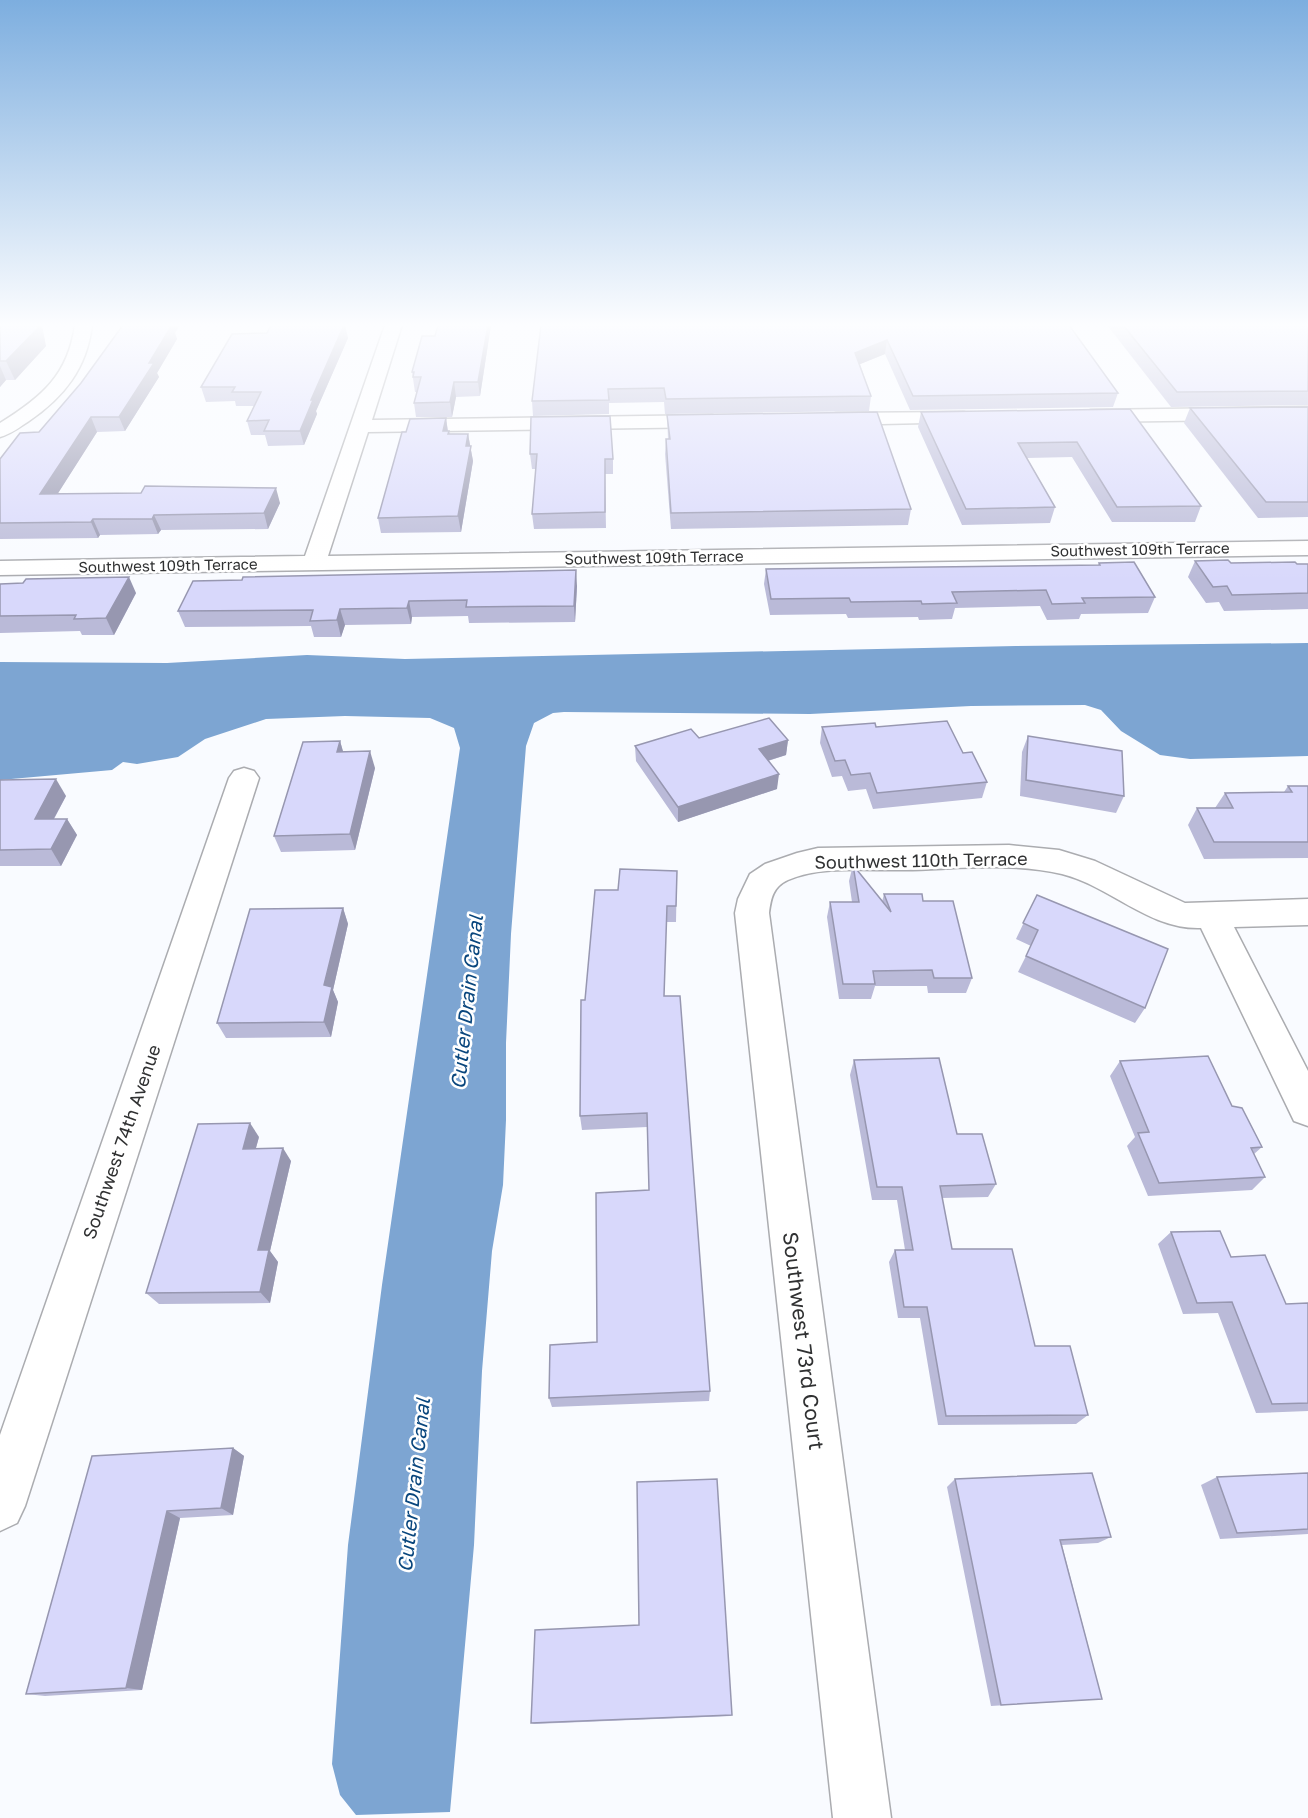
<svg xmlns="http://www.w3.org/2000/svg" width="1308" height="1818" font-family="'Golos Text',sans-serif">
<style>
.water{fill:#7da5d2}
.lines{fill:none;stroke-linecap:round;stroke-linejoin:round}
.minor-casing{stroke:#abacb0;stroke-width:3}
.minor{fill:#fff;fill-rule:evenodd}
.wall{fill:#babad8}
.shaded-wall{fill:#9797b0}
.building{fill:#d8d8fb;stroke:#9797b0;stroke-width:1.5}
.labels{text-anchor:middle;stroke-width:5;stroke-linejoin:round;paint-order:stroke}
.far-street-label{font-size:15px;fill:#303132;stroke:#fff}
.street-label{font-size:18px;fill:#303132;stroke:#fff}
.water-label{font-size:20px;font-style:italic;fill:#09467d;stroke:#fff}
.near-street-label{font-size:21px;fill:#303132;stroke:#fff}
</style>
<rect width="100%" height="100%" fill="#f9fbff"/>
<path class="water" d="M1308 643V756L1190 759 1160 755 1121 731 1101 710 1085 705 971 706 810 714 564 712 553 713 534 723 526 746 511 934 506 1043V1120L503 1185 492 1251 482 1371 474 1545 450 1812 356 1815 340 1795 332 1764 348 1545 382 1285 460 748 454 728 430 718 345 716 266 719 205 739 178 757 137 764 123 762 112 770 0 780V662L167 663 307 655 405 659 1016 646Z"/>
<g class="lines">
<g class="minor-casing">
<g id="minor">
<path d="M75 325H92C87 368 64 397 29 421 20 427 11 434 0 437V423C42 397 68 375 75 325Z"/>
<path d="M385 325H402L372 420 712 415 719 417 722 421 719 425 712 427 368 432 328 556 1308 541V555L0 575V561L305 556Z"/>
<path d="M1308 407V419L1091 422 1084 420 1081 416 1084 412 1091 410Z"/>
<path d="M964 412 971 414 974 418 971 422 836 425 829 423 826 419 829 415 836 413Z"/>
<path d="M244 768 254 771 259 778 25 1506 17 1523 0 1531V1435L229 778 234 771Z"/>
<path d="M1009 845 1059 850 1095 861 1185 903 1308 899V925L1234 927 1308 1071V1126L1294 1121 1201 928C1149 930 1110 886 1062 874 1012 862 956 869 906 870 871 871 820 865 788 880 773 887 771 898 769 913L891 1818H833L735 913 738 899 750 874 765 864 797 853 818 848Z"/>
</g>
</g>
<use href="#minor" class="minor"/>
</g>
<g class="wall">
<path d="M0 325 46 346 15 380H6L0 387Z"/>
<path d="M438 325H491L480 396 456 397 452 417H416L414 403 417 392H415L412 372 435 336Z"/>
<path d="M541 325H1069L1118 393 1113 407 910 410 885 354 860 364 871 396 869 411 665 414 664 402 609 403V414L533 416 532 401Z"/>
<path d="M1107 325H1308V405L1171 407Z"/>
<path d="M175 333 177 339 157 373 159 377 125 431 97 432 58 493 280 503 268 529 161 530 158 534 100 535 98 538 0 539V459L39 432Z"/>
<path d="M267 333 348 338 316 411 317 414 304 445 268 446 265 435H251L247 421 254 406H236L235 401 206 402 201 387Z"/>
<path d="M1308 407V517L1258 518 1184 423 1190 408Z"/>
<path d="M1130 409 1201 506 1195 522H1112L1072 457 1027 458 1055 507 1050 523 962 525 918 427 921 412Z"/>
<path d="M667 415 911 509 908 525 671 529 665 454 666 439H668Z"/>
<path d="M531 417 613 459V474H605L606 528 534 529 532 514 536 469H532L530 454Z"/>
<path d="M446 418 448 431H449L450 434H468L473 461 461 532 381 533 378 518 406 432Z"/>
<path d="M1195 561 1231 563 1308 564V609L1224 611 1219 602 1206 603 1188 577Z"/>
<path d="M1099 563 1155 597 1148 613 1081 614 1079 619 1047 620 1040 606 955 608 952 619 919 620 918 617 848 618 846 614 770 615 764 584 766 569 1098 565Z"/>
<path d="M0 584 136 593 114 635H82L80 631 0 633Z"/>
<path d="M577 586 575 622 469 623 468 616 412 617 411 624 345 625 341 637H314L311 626 185 627 178 611Z"/>
<path d="M822 727H876L963 753 987 782 982 798 873 809 866 789 848 791 842 776 832 777 820 743Z"/>
<path d="M1028 736 1124 796 1116 813 1020 796 1022 752Z"/>
<path d="M699 738 788 740 786 755 768 761 777 789 678 822 636 761 635 746Z"/>
<path d="M340 741 343 752 375 768 355 850 281 852 274 836Z"/>
<path d="M0 780 66 796 54 819H67L77 835 61 866H0Z"/>
<path d="M1288 786H1308V858L1204 859 1188 825 1197 808H1215L1225 793 1284 792Z"/>
<path d="M853 865 882 902 884 894 923 901 972 978 966 993H928L927 986H875L871 999H839L827 917 830 902H852L849 881Z"/>
<path d="M677 871 676 922H666L664 996 710 1391 709 1401 552 1407 549 1398 597 1342 649 1190 647 1127 582 1130 580 1116 585 1000Z"/>
<path d="M1037 895 1145 1008 1135 1023 1018 972 1031 946 1016 939Z"/>
<path d="M343 908 348 924 333 990 338 1002 331 1037 226 1038 217 1023Z"/>
<path d="M854 1060 957 1134 996 1184 988 1197 942 1198 952 1249 1035 1346 1088 1415 1076 1424 938 1425 920 1318H898L889 1262 895 1250H905L897 1200H872L850 1075Z"/>
<path d="M1120 1061 1232 1106 1262 1147 1254 1154 1265 1177 1252 1190 1148 1196 1127 1146 1135 1137 1110 1076Z"/>
<path d="M259 1137 256 1148 291 1161 270 1251 278 1262 270 1303 159 1304 146 1293Z"/>
<path d="M1171 1232 1231 1257 1286 1304 1308 1303V1411L1256 1413 1218 1313 1183 1314 1158 1244Z"/>
<path d="M233 1448 244 1456 233 1515 180 1518 142 1690 45 1696 26 1694 92 1456Z"/>
<path d="M1308 1473V1534L1220 1539 1201 1485 1217 1477Z"/>
<path d="M955 1479 1111 1537 1098 1543 1062 1545 1102 1699 991 1706 947 1487Z"/>
<path d="M732 1715 730 1716 534 1724 531 1723Z"/>
</g>
<g class="shaded-wall">
<path d="M37 325H42L46 346 15 380 6 361Z"/>
<path d="M167 325H180L175 333 177 339 157 373 159 377 125 431 119 417 149 363Z"/>
<path d="M344 325H345L348 338 316 411 317 414 304 445 300 431 311 400Z"/>
<path d="M488 325H491L480 396 478 382Z"/>
<path d="M887 340 885 354 853 367 855 353Z"/>
<path d="M0 366 6 380 0 387Z"/>
<path d="M454 382 456 397 452 417 450 402Z"/>
<path d="M91 417 97 432 48 509 40 494Z"/>
<path d="M446 418 448 433 443 431Z"/>
<path d="M468 434 473 461 461 532 458 516 466 446Z"/>
<path d="M276 488 280 503 268 529 264 513Z"/>
<path d="M154 515 161 530 158 534 152 519Z"/>
<path d="M93 519 100 535 98 538 91 522Z"/>
<path d="M576 570 577 586 575 622 574 606Z"/>
<path d="M129 577 136 593 114 635 106 618Z"/>
<path d="M409 601 412 617 411 624 407 608Z"/>
<path d="M340 609 345 625 341 637 337 620Z"/>
<path d="M788 740 786 755 757 764 759 749Z"/>
<path d="M340 741 345 758 337 752Z"/>
<path d="M370 751 375 768 355 850 350 834Z"/>
<path d="M779 774 777 789 678 822V807Z"/>
<path d="M56 779 66 796 45 835 35 819Z"/>
<path d="M67 819 77 835 61 866 51 849Z"/>
<path d="M343 908 348 924 333 990 338 1002 331 1037 324 1022V985Z"/>
<path d="M250 1123 259 1137 252 1162 243 1149Z"/>
<path d="M283 1148 291 1161 270 1251 278 1262 270 1303 260 1292 258 1250Z"/>
<path d="M233 1448 244 1456 233 1515 221 1508Z"/>
<path d="M167 1511 180 1518 142 1690 126 1688Z"/>
</g>
<g class="building">
<path d="M0 325H37L38 328 6 361H0Z"/>
<path d="M123 325H172L149 363H154L119 417H91L40 494 141 493 145 486 276 488 264 513 154 515 152 519H93L91 522 0 523V459L20 433 39 432 81 383Z"/>
<path d="M271 325H344L311 400H313L300 431H264L269 420 247 421 261 392H232L235 387H201L232 334 267 333Z"/>
<path d="M438 325H488L478 382H454L450 402 414 403 421 377H413L414 372H412L422 336H435Z"/>
<path d="M541 325H1069L1118 393 913 396 887 340 855 353 871 396 666 399 664 388 608 389 609 400 532 401Z"/>
<path d="M1123 325H1308V391L1177 392Z"/>
<path d="M1308 407V502H1266L1190 408Z"/>
<path d="M1130 409 1201 506 1117 507 1077 442 1018 443 1055 507 966 509 921 412Z"/>
<path d="M877 412 911 509 671 513 666 439H670L667 415Z"/>
<path d="M610 416 613 459H605V512L532 514 537 454H530L531 417Z"/>
<path d="M446 418 443 431H449L448 434H468L466 446H471L458 516 378 518 402 432H406L410 419Z"/>
<path d="M1228 560 1231 563 1295 562 1297 564H1308V593L1232 595 1227 586 1213 587 1195 561Z"/>
<path d="M1134 562 1155 597 1082 598 1085 603 1052 604 1046 590 952 592 957 603 922 604 921 601 851 602 849 598 771 599 766 569 1100 565 1099 563Z"/>
<path d="M576 570 574 606 466 607 467 600 409 601 407 608 340 609 337 620 310 621 313 610 178 611 193 581 242 580 243 577Z"/>
<path d="M129 577 106 618 74 619 76 615 0 616V584L23 583 26 579Z"/>
<path d="M769 718 788 740 759 749 779 774 678 807 635 746 691 729 699 738Z"/>
<path d="M947 721 963 753 972 752 987 782 877 793 870 773 851 775 845 760 835 761 822 727 875 723 876 727Z"/>
<path d="M1028 736 1122 751 1124 796 1026 780Z"/>
<path d="M340 741 337 752 370 751 350 834 274 836 303 742Z"/>
<path d="M56 779 35 819H67L51 849 0 850V780Z"/>
<path d="M1288 786H1308V842H1214L1197 808H1233L1225 793 1292 792Z"/>
<path d="M853 865 891 912 884 894H922L923 901H953L972 978H934L932 970 873 971 875 984H843L830 902H859Z"/>
<path d="M620 869 677 871 676 906H667L664 996H680L710 1391 549 1398 550 1345 597 1342 596 1193 649 1190 647 1113 580 1116 581 1000H585L595 890H618Z"/>
<path d="M1037 895 1168 949 1145 1008 1026 956 1038 930 1023 923Z"/>
<path d="M343 908 324 985 332 987 324 1022 217 1023 250 909Z"/>
<path d="M1208 1056 1232 1106 1242 1108 1262 1147 1251 1148 1265 1177 1159 1183 1138 1133 1149 1132 1120 1061Z"/>
<path d="M939 1058 957 1134H982L996 1184 940 1186 952 1249H1012L1035 1346H1070L1088 1415 946 1416 927 1307H904L895 1250H913L902 1187H877L854 1060Z"/>
<path d="M250 1123 243 1149 283 1148 258 1250H269L260 1292 146 1293 198 1124Z"/>
<path d="M1220 1231 1231 1257 1265 1255 1286 1304 1308 1303V1403L1272 1404 1232 1302 1197 1303 1171 1232Z"/>
<path d="M233 1448 221 1508 167 1511 126 1688 26 1694 92 1456Z"/>
<path d="M1092 1473 1111 1537 1060 1540 1102 1699 1001 1705 955 1479Z"/>
<path d="M1308 1473V1529L1237 1533 1217 1477Z"/>
<path d="M717 1479 732 1715 531 1723 535 1630 639 1625 637 1482Z"/>
</g>
<linearGradient id="sky" x2="0" y2="1"><stop stop-color="#7daedf"/><stop offset="0.56" stop-color="#fcfdff"/><stop offset="1" stop-color="#fcfdff" stop-opacity="0"/></linearGradient>
<rect width="1308" height="580" fill="url(#sky)"/>
<g class="labels">
<g class="far-street-label">
<text transform="translate(1140 550) rotate(-1)" y="5">Southwest 109th Terrace</text>
<text transform="translate(654 558) rotate(-1)" y="5">Southwest 109th Terrace</text>
<text transform="translate(168 566) rotate(-1)" y="5">Southwest 109th Terrace</text>
</g>
<g class="street-label">
<text transform="translate(921 861) rotate(-1)" y="6">Southwest 110th Terrace</text>
<text transform="translate(122 1142) rotate(-71)" y="6">Southwest 74th Avenue</text>
</g>
<g class="water-label">
<text transform="translate(467 1002) rotate(-84)" y="7">Cutler Drain Canal</text>
<text transform="translate(414 1485) rotate(-84)" y="7">Cutler Drain Canal</text>
</g>
<g class="near-street-label">
<text transform="translate(803 1341) rotate(83)" y="7">Southwest 73rd Court</text>
</g>
</g>
</svg>
